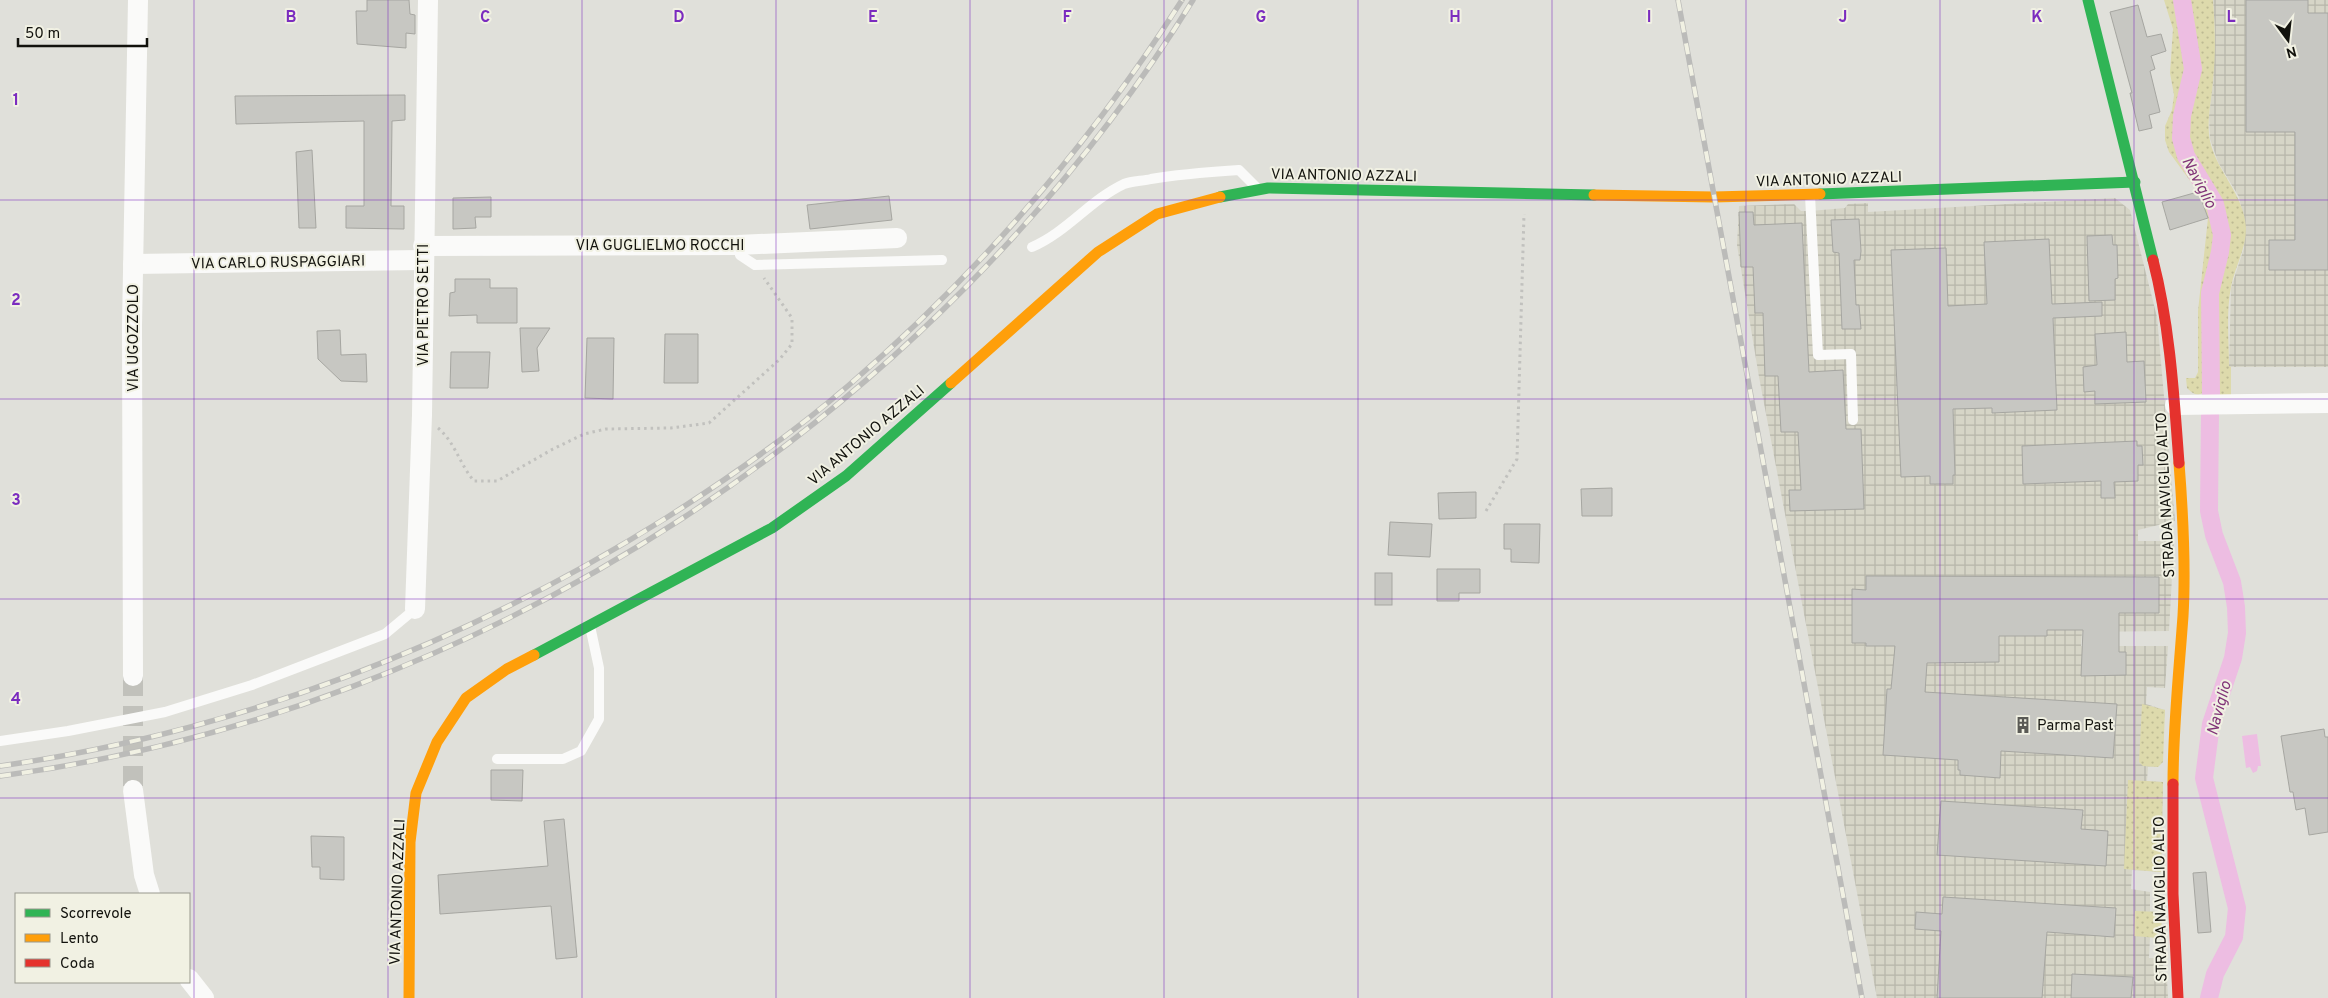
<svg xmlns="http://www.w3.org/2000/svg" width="2328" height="998" font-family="Overpass,sans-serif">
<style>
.industrial{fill:url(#industrial-grid)}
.green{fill:url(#green-dots)}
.water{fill:#edbde2}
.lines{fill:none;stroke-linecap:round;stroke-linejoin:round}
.canal{stroke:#edbde2;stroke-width:18}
.building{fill:#c7c7c2;stroke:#a6a6a1}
.street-tunnel{stroke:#c1c1bb;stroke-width:20;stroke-dasharray:20 10;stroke-linecap:butt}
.path{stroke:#c1c1be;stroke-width:3;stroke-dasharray:2.5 4;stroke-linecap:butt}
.lane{stroke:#fafaf9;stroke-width:10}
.street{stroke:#fafaf9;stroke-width:20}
.fast{stroke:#30b455;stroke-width:11}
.slow{stroke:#ff9f0a;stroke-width:11}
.jam{stroke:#e5322d;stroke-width:11}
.rail-casing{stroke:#bbbbb9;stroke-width:5.5}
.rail{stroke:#f1f1e3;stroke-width:4;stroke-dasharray:11;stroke-linecap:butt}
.grid{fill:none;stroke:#7b2cbf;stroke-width:1;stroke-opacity:0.55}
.labels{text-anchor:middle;stroke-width:4;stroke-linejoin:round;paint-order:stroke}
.street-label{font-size:15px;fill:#12120d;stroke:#f1f1e3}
.poi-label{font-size:15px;fill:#12120d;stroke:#f1f1e3;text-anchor:start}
.water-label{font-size:16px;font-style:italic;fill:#813478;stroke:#f1f1e3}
.grid-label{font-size:16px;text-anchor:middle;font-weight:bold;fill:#7b2cbf;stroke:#f1f1e3;stroke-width:4;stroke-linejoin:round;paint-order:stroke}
</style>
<defs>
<pattern id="industrial-grid" width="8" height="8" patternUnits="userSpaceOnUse" patternTransform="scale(1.25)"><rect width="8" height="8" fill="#d6d5c7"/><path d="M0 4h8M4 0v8" fill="none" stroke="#b7b6aa"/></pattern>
<pattern id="green-dots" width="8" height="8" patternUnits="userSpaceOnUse" patternTransform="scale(1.25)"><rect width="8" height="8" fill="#dddaac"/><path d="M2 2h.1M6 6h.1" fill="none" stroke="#bdba93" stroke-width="1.8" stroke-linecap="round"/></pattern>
</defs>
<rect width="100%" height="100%" fill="#e0e0da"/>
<g class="industrial">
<path d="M2213 0H2328V367H2229L2231 288 2244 248 2245 225 2239 197 2218 162 2210 139 2209 116 2213 82 2215 31Z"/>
<path d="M2115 198 2130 210 2157 317 2175 521 2138 530V541H2174L2169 631 2082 632 2081 646H2168L2165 688 2147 687 2146 704 2165 710 2158 767H2148L2147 781 2163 782 2161 872 2132 870 2131 889 2150 892V911L2160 912 2158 938 2150 937 2149 958H2164L2162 978 2167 979 2168 998H1877L1759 377 1737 245 1739 206 1794 204 1801 211H1810L1845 208 1848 204 1868 203V212Z"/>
</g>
<g class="green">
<path d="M2164 0H2176C2179 26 2189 53 2185 79 2183 98 2172 114 2174 134 2178 165 2204 187 2213 216 2220 240 2210 259 2205 282 2203 292 2203 303 2202 312 2202 334 2213 372 2205 391 2198 398 2192 393 2187 388L2186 378H2195L2198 372V311L2208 218 2199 193 2169 152 2165 140V126L2172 110 2174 95 2170 73 2173 29Z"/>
<path d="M2188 0H2213C2215 27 2216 53 2213 80 2212 100 2206 120 2210 141 2217 172 2244 194 2246 228 2246 250 2235 266 2231 287 2226 312 2229 340 2229 366L2231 367V395H2216L2218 349V280L2226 261 2229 240 2228 224 2223 209 2196 165 2186 141 2187 119 2198 83 2199 70 2195 32Z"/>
<path d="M2142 704 2165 710 2163 762 2158 767 2143 766 2139 762Z"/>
<path d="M2128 780 2163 782 2161 872 2124 869Z"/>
<path d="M2135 911 2160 912 2162 915 2161 935 2158 938 2134 936Z"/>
</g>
<path class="water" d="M2257 734 2261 766H2258L2257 771 2253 773 2250 767 2246 768 2242 736Z"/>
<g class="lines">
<g class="canal">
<path d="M2182 0 2193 69 2182 116 2181 138 2186 156 2215 204 2222 235 2220 252 2210 293 2211 395"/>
<path d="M2209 998 2215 974 2234 937 2237 908 2204 778 2211 724 2233 658 2237 633 2236 607 2232 582 2214 535 2209 511 2210 414"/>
</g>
</g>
<g class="building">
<path d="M367 0H409L410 14 415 15V34L406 33V48L357 44 356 11H367Z"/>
<path d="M2246 0H2308V13H2328V270H2269V240H2295V132H2246Z"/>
<path d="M2138 5 2147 37 2161 34 2166 51 2151 56 2155 69 2150 71 2160 112 2149 115 2152 128 2139 131 2130 93H2132L2110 12Z"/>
<path d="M405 95V120L392 121 391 206H404V229L346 228V206H364V121L236 124 235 96Z"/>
<path d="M312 150 316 228H299L296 152Z"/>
<path d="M2194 193H2199L2208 218 2170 230 2162 202Z"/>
<path d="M889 196 892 220 810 229 807 205Z"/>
<path d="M491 197V217H475L476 228 453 229V198Z"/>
<path d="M1739 212H1753L1754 225 1802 223 1809 372 1843 370 1846 429H1861L1864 509 1790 511 1789 490H1801L1798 432H1781L1778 376H1765L1763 313H1755L1753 267H1741Z"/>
<path d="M1859 219 1861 251 1860 260H1854L1856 305H1859L1861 329H1842L1839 253 1833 252 1831 220Z"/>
<path d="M2112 235 2113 245H2117L2118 278 2115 279V300L2089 301 2087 236Z"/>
<path d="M2049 239 2052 304 2102 302V316L2053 318 2057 410 1992 413V408L1953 409 1955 475H1953V484H1930V476L1901 477 1891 250 1946 248 1948 306 1987 304 1984 242Z"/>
<path d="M455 279H490V288H517V323H477V315L449 316 450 293 455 292Z"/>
<path d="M520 328H550L537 348 539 371 522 372Z"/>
<path d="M340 330 341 355 366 354 367 382 341 381 318 359 317 331Z"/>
<path d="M2126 332 2127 362 2144 361 2146 402 2095 404V391L2084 392 2083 367 2097 365 2095 334Z"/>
<path d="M665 334H698V383H664Z"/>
<path d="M587 338H614L613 399 585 398Z"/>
<path d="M451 352H490L488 388H450Z"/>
<path d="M2137 441V446H2142L2143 465H2138V481L2114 482 2115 498H2101V481L2023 484 2022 446Z"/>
<path d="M1612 488V516H1582L1581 489Z"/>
<path d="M1476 492V518L1439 519 1438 493Z"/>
<path d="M1390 522 1432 524 1430 557 1388 555Z"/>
<path d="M1504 524H1540L1539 563 1511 562V549H1504Z"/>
<path d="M1437 569H1480V593H1459V601H1437Z"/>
<rect x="1375" y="573" width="17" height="32"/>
<path d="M1866 576 2159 577V613H2119V652H2126V675L2081 676 2083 630H2047V636H1999V662L1927 663 1925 692 2117 704 2113 758 2001 751 2000 778 1960 775V770H1958V760L1883 755 1887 689H1891L1895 646H1866V643H1852V589L1866 590Z"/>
<path d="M2324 729 2325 737H2328V832L2309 835 2305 808 2296 810 2293 792H2290L2281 736Z"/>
<path d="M491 770H523L522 801 491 800Z"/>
<path d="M1941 801 2083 810 2081 829 2108 831 2106 866 1937 855Z"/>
<path d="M564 819 577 957 556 959 551 906 440 914 438 875 548 866 544 821Z"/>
<path d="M311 836 344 837V880L320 879V867H312Z"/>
<path d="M2206 872 2211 932 2198 933 2193 873Z"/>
<path d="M1943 897 2116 908 2114 937 2047 932 2042 998H1937L1941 931 1915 929 1916 912 1942 914Z"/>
<path d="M2072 974 2133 977 2131 998H2071Z"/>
</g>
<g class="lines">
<path class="street-tunnel" d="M133 676V790"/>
<g class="path">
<path d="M438 428C455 442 460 465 474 481H497L553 449 584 434 606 429 671 428 709 423 779 360 792 344V318L764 278"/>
<path d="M1486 511 1517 459 1524 214"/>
</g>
<g class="lane">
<path d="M1810 195 1818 355 1851 354 1853 420"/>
<path d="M738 245 740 255 755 265 942 260"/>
<path d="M1032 247C1067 232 1090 200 1124 184 1132 181 1143 181 1151 179 1180 174 1209 172 1239 170L1256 187"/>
<path d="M0 741 68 731 165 712 252 685 385 634 415 609"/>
<path d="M497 759H563L581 751 599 719V668L590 626"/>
</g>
<g class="street">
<path d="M423 246 738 245 897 238"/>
<path d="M133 264 423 260"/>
<path d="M2175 405 2328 403"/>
<path d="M415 609 422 415 428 0"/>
<path d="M133 676 132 326 138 0"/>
<path d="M133 790 144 875 150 894"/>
<path d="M189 979 204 998"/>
</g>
<g class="fast">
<path d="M2088 0 2153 260"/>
<path d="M1820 194 2135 182"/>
<path d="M1220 197 1268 188 1594 195"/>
<path d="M534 655 772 528 846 476 951 383"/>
</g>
<g class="slow">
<path d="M1594 195 1714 197 1820 194"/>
<path d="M951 383 1098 252 1157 214 1220 197"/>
<path d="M2173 784C2173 727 2179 672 2183 616 2186 565 2183 514 2179 463"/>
<path d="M409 998 410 842 416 793 437 742 466 698 507 669 534 655"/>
</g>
<g class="jam">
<path d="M2153 260C2170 326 2174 396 2179 463"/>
<path d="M2173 784V894L2178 998"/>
</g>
<g class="rail-casing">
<g id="rail">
<path d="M1678 0 1862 998"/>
<path d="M0 766C237 732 463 645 666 518 729 478 792 434 849 385 978 274 1091 143 1182 0"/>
<path d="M0 776C483 712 937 413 1193 0"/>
</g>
</g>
<use href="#rail" class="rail"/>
</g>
<path class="grid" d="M194 0V998M388 0V998M582 0V998M776 0V998M970 0V998M1164 0V998M1358 0V998M1552 0V998M1746 0V998M1940 0V998M2134 0V998M0 200H2328M0 399H2328M0 599H2328M0 798H2328"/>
<defs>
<g id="building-bare" transform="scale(1.35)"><path d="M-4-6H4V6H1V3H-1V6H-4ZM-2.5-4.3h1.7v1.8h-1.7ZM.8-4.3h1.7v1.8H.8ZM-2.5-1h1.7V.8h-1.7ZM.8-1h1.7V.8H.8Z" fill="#5a5a55" stroke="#f1f1e3" stroke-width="2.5" paint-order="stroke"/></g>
</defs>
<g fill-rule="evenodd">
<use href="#building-bare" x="2023" y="725"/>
</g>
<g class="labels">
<g class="street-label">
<text transform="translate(1344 175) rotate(1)" y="5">VIA ANTONIO AZZALI</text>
<text transform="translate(1829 179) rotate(-2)" y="5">VIA ANTONIO AZZALI</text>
<text x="660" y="250">VIA GUGLIELMO ROCCHI</text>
<text transform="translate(278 262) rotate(-1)" y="5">VIA CARLO RUSPAGGIARI</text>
<text transform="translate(423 305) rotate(-90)" y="5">VIA PIETRO SETTI</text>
<text transform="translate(133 338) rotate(-90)" y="5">VIA UGOZZOLO</text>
<text transform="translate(866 435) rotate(-40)" y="5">VIA ANTONIO AZZALI</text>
<text transform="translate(2165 495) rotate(-93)" y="5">STRADA NAVIGLIO ALTO</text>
<text transform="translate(397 892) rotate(-88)" y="5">VIA ANTONIO AZZALI</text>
<text transform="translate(2160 899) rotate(-91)" y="5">STRADA NAVIGLIO ALTO</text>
</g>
<g class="poi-label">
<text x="2037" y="730">Parma Past</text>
</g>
<g class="water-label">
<text transform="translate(2200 182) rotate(62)" y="6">Naviglio</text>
<text transform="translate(2218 708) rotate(-75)" y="6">Naviglio</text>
</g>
</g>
<g class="grid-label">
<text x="291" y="22">B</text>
<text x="485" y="22">C</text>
<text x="679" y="22">D</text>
<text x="873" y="22">E</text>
<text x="1067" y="22">F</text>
<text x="1261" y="22">G</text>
<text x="1455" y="22">H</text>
<text x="1649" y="22">I</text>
<text x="1843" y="22">J</text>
<text x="2037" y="22">K</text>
<text x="2231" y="22">L</text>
<text x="16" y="105">1</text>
<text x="16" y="305">2</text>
<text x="16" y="505">3</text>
<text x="16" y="704">4</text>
</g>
<rect x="15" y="893" width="175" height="90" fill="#f1f1e3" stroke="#98988d"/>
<rect x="25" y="909" width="25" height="8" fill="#30b455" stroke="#98988d"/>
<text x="60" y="918" font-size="15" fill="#12120d">Scorrevole</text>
<rect x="25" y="934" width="25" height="8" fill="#ff9f0a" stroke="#98988d"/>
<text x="60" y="943" font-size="15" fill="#12120d">Lento</text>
<rect x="25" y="959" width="25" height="8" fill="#e5322d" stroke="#98988d"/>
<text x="60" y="968" font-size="15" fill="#12120d">Coda</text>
<g transform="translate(2288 40) rotate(165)" stroke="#f1f1e3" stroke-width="4" paint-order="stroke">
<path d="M0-4L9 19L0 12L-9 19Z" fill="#12120d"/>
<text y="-8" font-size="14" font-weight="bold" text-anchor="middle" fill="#12120d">N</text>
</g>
<path d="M18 38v8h129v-8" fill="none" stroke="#12120d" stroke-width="2.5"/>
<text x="25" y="38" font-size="15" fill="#12120d" stroke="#f1f1e3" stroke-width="4" paint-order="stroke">50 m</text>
</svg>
